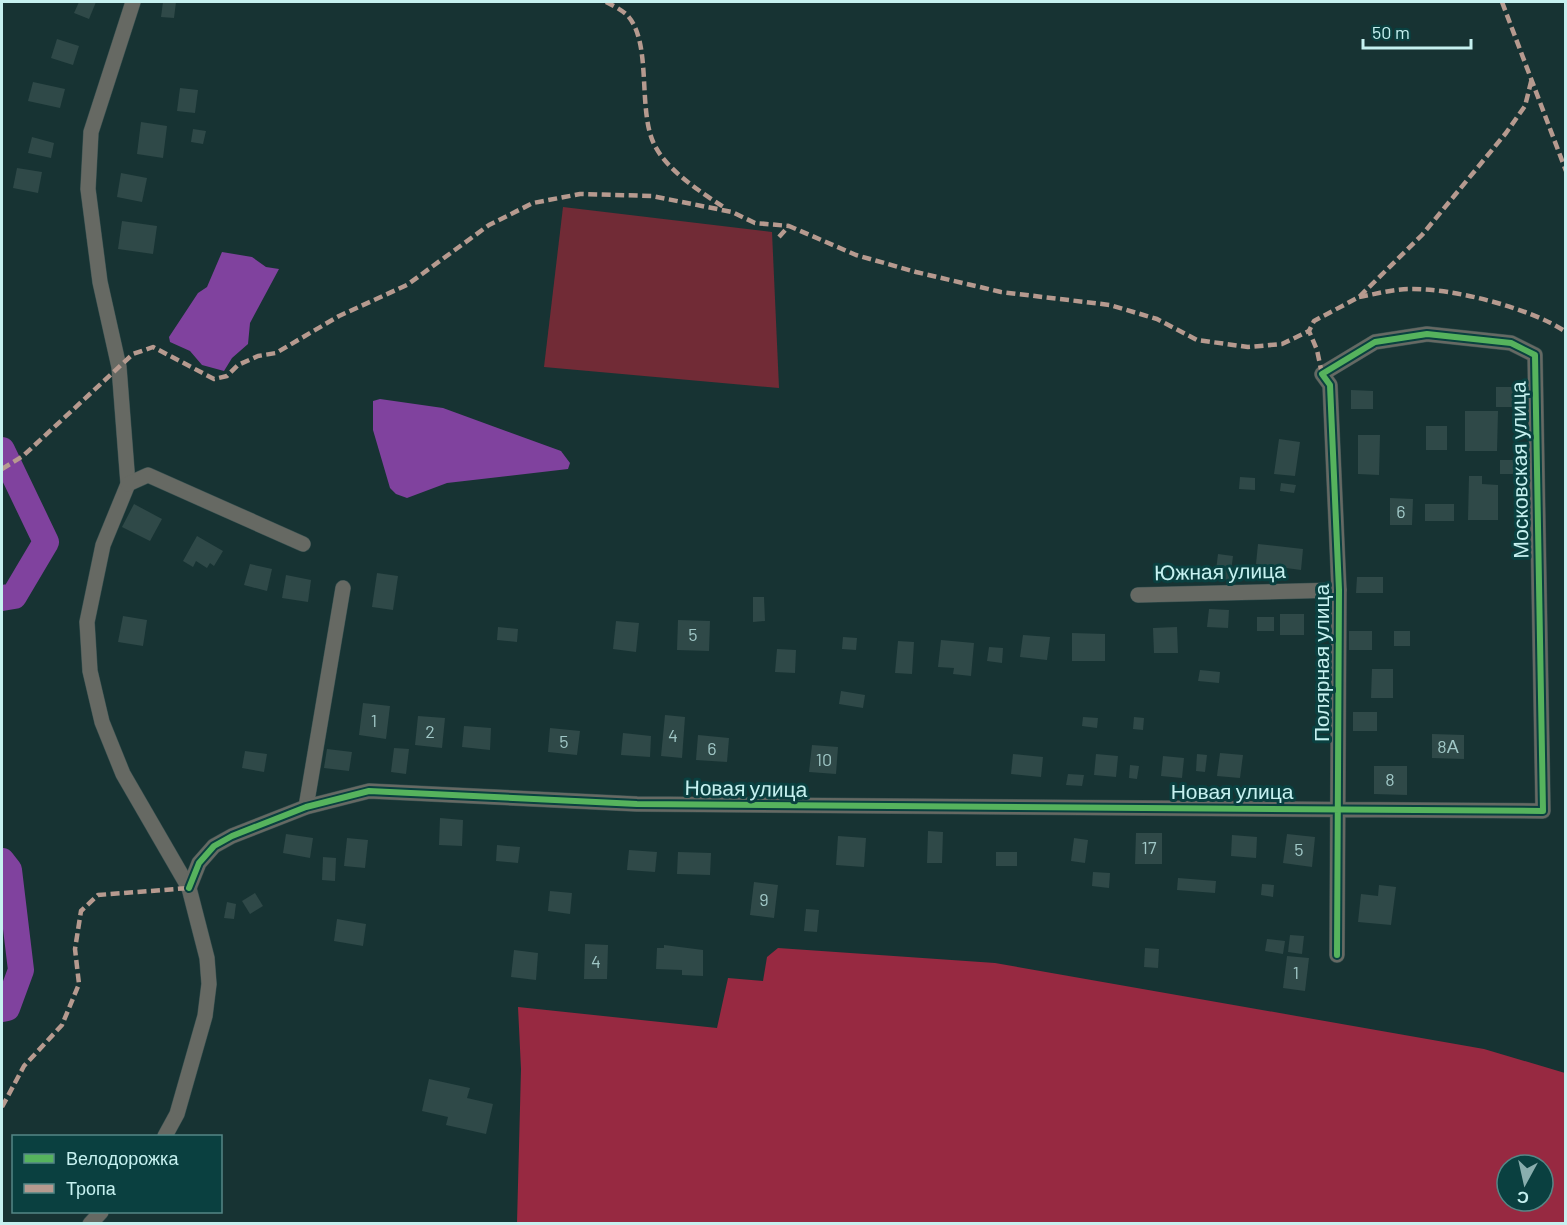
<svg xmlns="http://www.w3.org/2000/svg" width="1567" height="1225" font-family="Barlow,sans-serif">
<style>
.green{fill:#712b36}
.forest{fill:#972941;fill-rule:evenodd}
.water{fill:#80429e}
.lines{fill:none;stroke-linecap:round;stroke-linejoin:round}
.river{stroke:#80429e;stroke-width:26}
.building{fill:#2f4948}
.street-casing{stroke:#364f4f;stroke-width:16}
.street{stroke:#666963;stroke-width:15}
.quiet{stroke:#b69a8f;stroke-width:4.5;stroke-dasharray:9 4.5;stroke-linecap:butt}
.cycleway-casing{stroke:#0a4040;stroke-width:10}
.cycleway{stroke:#56b35d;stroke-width:6}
.labels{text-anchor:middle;stroke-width:6;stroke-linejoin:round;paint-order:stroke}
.number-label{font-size:18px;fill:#a0c7c6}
.street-label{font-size:21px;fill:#c6f1f0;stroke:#0a4040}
</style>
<rect width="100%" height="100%" fill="#173333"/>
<path class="green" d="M563 207 772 232 779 388 544 367Z"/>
<path class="forest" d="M778 948 995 963 1484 1049 1565 1073V1223H517L521 1069 518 1007 717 1028 728 978 763 981 767 957ZM1507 1165H1543V1201H1507Z"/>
<g class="water">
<path d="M222 252 252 257 266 267 279 269 250 323 248 344 232 358 224 371 202 365 190 351 170 342 169 337 198 293 207 287Z"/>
<path d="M380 399 443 408 561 451 570 463 568 469 447 483 407 498 396 494 390 488 373 430V401Z"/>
</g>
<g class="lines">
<g class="river">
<path d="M2 450 46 542 14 596 2 598"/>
<path d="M2 861 9 870 21 970 7 1008 2 1009"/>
</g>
</g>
<g class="building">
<path d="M79 2H96L89 19 74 13Z"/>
<path d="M163 2H176L174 18 161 17Z"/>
<path d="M57 39 79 46 73 65 51 58Z"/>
<path d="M33 82 65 89 60 108 28 101Z"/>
<path d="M180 88 198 90 195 113 177 111Z"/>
<path d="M141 122 167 126 163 158 137 154Z"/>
<path d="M193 129 206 131 203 144 191 142Z"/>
<path d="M32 137 54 143 51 158 28 153Z"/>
<path d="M17 168 42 172 38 193 13 188Z"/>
<path d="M121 173 147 178 142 202 117 197Z"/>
<path d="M122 221 157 226 153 254 118 249Z"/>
<rect x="1496" y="387" width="18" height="20"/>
<path d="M1351 390 1373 391V409H1351Z"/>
<path d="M1465 411H1498L1497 451H1465Z"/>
<rect x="1426" y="426" width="21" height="24"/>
<path d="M1358 435H1380L1379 475 1358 474Z"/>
<path d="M1279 439 1300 442 1295 476 1274 474Z"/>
<rect x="1500" y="460" width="16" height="14"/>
<path d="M1469 476H1482V484L1498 485V520H1468Z"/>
<path d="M1240 477 1255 478V490L1239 489Z"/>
<path d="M1281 483 1296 485 1294 493 1280 491Z"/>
<path d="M1390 498 1413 499 1412 525H1390Z"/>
<path d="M134 504 162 519 150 541 122 527Z"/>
<rect x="1425" y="504" width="29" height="17"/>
<path d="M197 536 223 551 214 566 210 563 207 568 196 561 193 567 183 561Z"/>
<path d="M1258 544 1303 549 1301 570 1256 564Z"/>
<path d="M1218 554 1233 556 1230 580 1215 579Z"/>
<path d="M250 564 272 569 267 591 244 585Z"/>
<path d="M377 573 398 576 393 610 372 607Z"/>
<path d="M286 575 311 580 308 602 282 598Z"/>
<path d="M1357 577H1383V593H1356Z"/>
<path d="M753 597H764L765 621 753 622Z"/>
<path d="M1209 609 1229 610 1228 628 1207 627Z"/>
<rect x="1280" y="614" width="24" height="21"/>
<path d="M123 616 147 620 143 646 118 642Z"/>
<rect x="1257" y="617" width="17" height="14"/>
<path d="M678 620 710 621 709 651 677 650Z"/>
<path d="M616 621 639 623 636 652 613 649Z"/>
<path d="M498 627 518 629 517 642 497 640Z"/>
<path d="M1177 627 1178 653H1154L1153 628Z"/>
<rect x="1349" y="631" width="23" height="19"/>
<rect x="1394" y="631" width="16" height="15"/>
<path d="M1072 633 1105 634V661H1072Z"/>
<path d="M1023 635 1050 637 1047 660 1020 657Z"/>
<path d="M843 637 857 638 856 650 842 649Z"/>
<path d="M941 640 974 643 971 676 953 674 954 668 938 667Z"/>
<path d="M898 641 914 642 912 674 895 673Z"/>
<path d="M989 647 1003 648 1002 663 987 661Z"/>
<path d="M777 649 796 650 795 673 775 672Z"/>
<path d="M1372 669H1393V698H1371Z"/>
<path d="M1200 670 1220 672 1219 683 1198 681Z"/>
<path d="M841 691 865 695 863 708 839 704Z"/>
<path d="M363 703 390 706 386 739 359 735Z"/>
<rect x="1353" y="712" width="24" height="19"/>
<path d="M665 715 685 717 682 758 661 756Z"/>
<path d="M418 716 445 718 442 748 415 745Z"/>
<path d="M1083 717 1098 718 1097 728 1082 726Z"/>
<path d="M1134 717 1144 718 1143 730 1133 729Z"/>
<path d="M464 726 491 728 490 750 462 747Z"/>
<path d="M550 728 580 731 577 755 548 752Z"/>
<path d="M623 733 651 736 650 757 621 755Z"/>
<path d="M1432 734 1464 735V759L1432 758Z"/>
<path d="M698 735 729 738 727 762 696 760Z"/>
<path d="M812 745 838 747 836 774 809 772Z"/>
<path d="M394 748 409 749 406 774 391 772Z"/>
<path d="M327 749 352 752 349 771 324 768Z"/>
<path d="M245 751 267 754 264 772 242 768Z"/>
<path d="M1220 753 1243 755 1240 778 1217 776Z"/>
<path d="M1013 754 1043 757 1041 777 1011 774Z"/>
<path d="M1096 754 1118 756 1116 777 1094 775Z"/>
<path d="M1197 754 1207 755 1205 772 1196 771Z"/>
<path d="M1163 756 1184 758 1182 778 1161 776Z"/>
<path d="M1130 765 1139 766 1137 779 1129 778Z"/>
<path d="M1374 766H1407V795L1374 794Z"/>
<path d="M1068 774 1084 775 1082 786 1066 785Z"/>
<path d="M440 818 463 820 462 846 439 845Z"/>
<path d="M928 831 943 832 942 863H927Z"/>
<path d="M1136 833H1162V864H1135Z"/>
<path d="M286 834 313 838 310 858 283 853Z"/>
<path d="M1287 834 1315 837 1312 867 1283 863Z"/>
<path d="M1232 835 1257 837 1256 858 1231 856Z"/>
<path d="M838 836 866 838 864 867 836 865Z"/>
<path d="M347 838 368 840 365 868 344 866Z"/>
<path d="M1074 838 1088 840 1085 863 1071 861Z"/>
<path d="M497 845 520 847 518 863 496 861Z"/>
<path d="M629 850 657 852 655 872 627 870Z"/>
<path d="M678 852 711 853 710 875 677 874Z"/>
<rect x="996" y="852" width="21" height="14"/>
<path d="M323 857 336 858 335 881 322 880Z"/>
<path d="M1093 872 1110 873 1109 888 1092 886Z"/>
<path d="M1178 878 1216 881 1215 893 1177 890Z"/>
<path d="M754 882 778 885 774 918 750 915Z"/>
<path d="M1262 884 1274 885 1273 897 1261 895Z"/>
<path d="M1379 885 1396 887 1391 925 1358 922 1361 894 1378 896Z"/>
<path d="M550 891 572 893 570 914 548 911Z"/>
<path d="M255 893 263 906 250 914 242 901Z"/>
<path d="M227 902 236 904 234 919 224 918Z"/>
<path d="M806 909 819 910 817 932 804 931Z"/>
<path d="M337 919 366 924 363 946 334 941Z"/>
<path d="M1290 935 1304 936 1302 954 1288 952Z"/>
<path d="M1267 939 1285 941 1283 954 1265 951Z"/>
<path d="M585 944 608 945 607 979H584Z"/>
<path d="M664 945 703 950V976L682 975V970L656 969 657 948H664Z"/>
<path d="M1145 948 1159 949 1158 968 1144 967Z"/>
<path d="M514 950 538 953 536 980 511 977Z"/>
<path d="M1287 956 1309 958 1305 991 1283 988Z"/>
<path d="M429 1079 470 1088 467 1098 493 1104 486 1134 446 1125 448 1117 422 1111Z"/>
</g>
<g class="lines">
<g class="street-casing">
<g id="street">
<path d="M133 2 91 132 88 189 100 282 119 367 128 484 103 545 87 622 90 671 102 722 123 774 189 888 207 958 209 984 205 1016 177 1114 165 1136"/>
<path d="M128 484 148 475 303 544"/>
<path d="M1138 595 1339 590"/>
<path d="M306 807 343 588"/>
<path d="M189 888 199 863 214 846 232 836 306 807 369 791 637 804 1543 811 1535 355 1511 343 1427 334 1375 342 1322 374 1330 385 1339 590 1337 955"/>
<path d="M90 1224 101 1212"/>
</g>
</g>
<use href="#street" class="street"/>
<g class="quiet">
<path d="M606 2C612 5 620 9 626 14 653 40 637 109 654 144 667 171 701 192 725 208"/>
<path d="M1502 2 1566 171"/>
<path d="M779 237 789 226 856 255 916 272 1001 292 1110 305 1157 319 1197 340 1248 347 1282 344 1309 331"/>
<path d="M1359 297C1376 294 1393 289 1410 289 1452 288 1531 308 1566 332"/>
<path d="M1322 374 1317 350 1309 331 1314 321 1359 297 1422 235 1506 133 1525 106 1532 78"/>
<path d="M2 469 23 456 133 354 153 347 214 379 227 376 238 365 258 356 276 353 339 316 407 285 489 225 533 203 580 194 652 196 732 212 755 223 789 226"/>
<path d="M2 1107 24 1066 62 1025 79 984 75 949 81 911 98 895 189 888"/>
</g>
<g class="cycleway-casing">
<path id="cycleway" d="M189 888 199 863 214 846 232 836 306 807 369 791 637 804 1543 811 1535 355 1511 343 1427 334 1375 342 1322 374 1330 385 1339 590 1337 955"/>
</g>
<use href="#cycleway" class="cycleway"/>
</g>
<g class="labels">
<g class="number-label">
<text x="1401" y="518">6</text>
<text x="693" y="641">5</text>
<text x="374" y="727">1</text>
<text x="430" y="738">2</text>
<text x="673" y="742">4</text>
<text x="564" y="748">5</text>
<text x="1448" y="753">8А</text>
<text x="712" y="755">6</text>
<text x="824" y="766">10</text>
<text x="1390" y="786">8</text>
<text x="1149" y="854">17</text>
<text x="1299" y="856">5</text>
<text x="764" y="906">9</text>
<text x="596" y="968">4</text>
<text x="1296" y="979">1</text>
</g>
<g class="street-label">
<text transform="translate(1520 470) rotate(-91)" y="7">Московская улица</text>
<text transform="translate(1220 572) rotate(-1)" y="7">Южная улица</text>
<text transform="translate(1322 663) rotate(-90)" y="7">Полярная улица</text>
<text transform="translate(746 789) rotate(1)" y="7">Новая улица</text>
<text x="1232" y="799">Новая улица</text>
</g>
</g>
<rect width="1567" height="1225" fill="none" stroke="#c6f1f0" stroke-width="6"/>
<rect x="12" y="1135" width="210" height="78" fill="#0a4040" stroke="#558786" stroke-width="1.5"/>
<rect x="24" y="1154" width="30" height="9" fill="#56b35d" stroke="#558786" stroke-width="1.5"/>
<text x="66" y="1165" font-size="18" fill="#c6f1f0">Велодорожка</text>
<rect x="24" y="1184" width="30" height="9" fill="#b69a8f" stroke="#558786" stroke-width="1.5"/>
<text x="66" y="1195" font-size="18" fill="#c6f1f0">Тропа</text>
<g transform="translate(1525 1183) rotate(188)"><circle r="28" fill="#0a4040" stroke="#558786" stroke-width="1.5"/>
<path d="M0-4.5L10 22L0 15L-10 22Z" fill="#89aeae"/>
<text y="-9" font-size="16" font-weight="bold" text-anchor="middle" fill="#c6f1f0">С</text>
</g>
<path d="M1363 39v9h108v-9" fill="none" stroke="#c6f1f0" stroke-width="3"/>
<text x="1372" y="39" font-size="18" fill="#c6f1f0" stroke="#0a4040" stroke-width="4.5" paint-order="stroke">50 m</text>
</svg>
